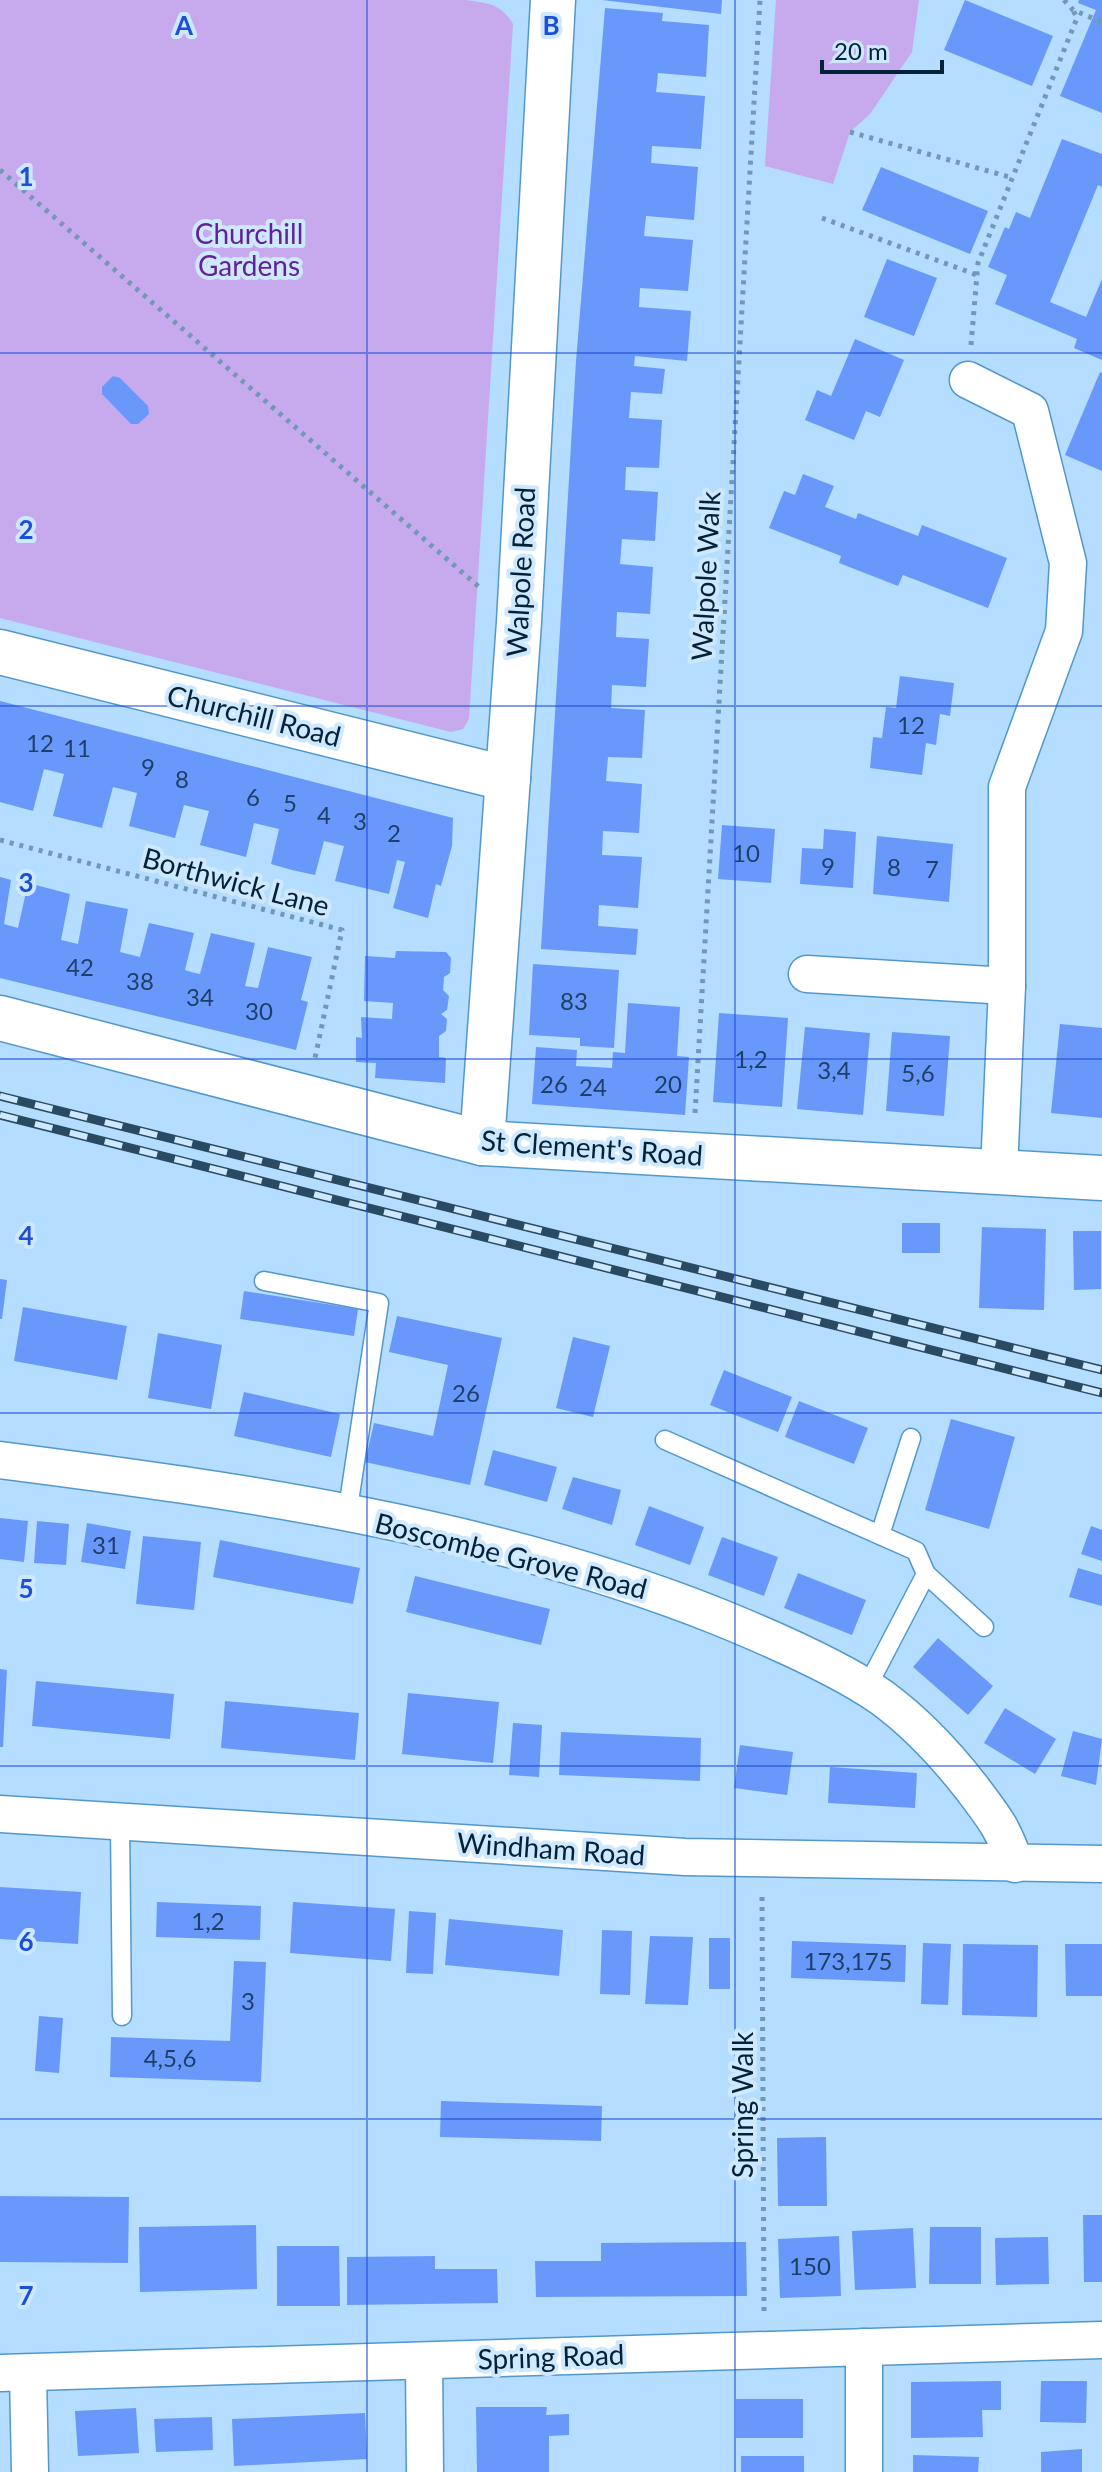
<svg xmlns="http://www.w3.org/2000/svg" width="1102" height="2472" font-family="Lato,sans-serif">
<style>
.green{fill:#c7aaed}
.building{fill:#6998fb}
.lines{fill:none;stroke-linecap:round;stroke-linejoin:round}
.lane-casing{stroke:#5298cd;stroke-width:21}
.street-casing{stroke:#5298cd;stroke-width:39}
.secondary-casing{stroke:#5298cd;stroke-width:47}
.path{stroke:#7398b5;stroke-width:5;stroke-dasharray:4 6;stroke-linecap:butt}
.lane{stroke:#fff;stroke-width:18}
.street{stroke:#fff;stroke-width:36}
.secondary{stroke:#fff;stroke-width:44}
.rail-casing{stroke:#294a62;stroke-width:9}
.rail{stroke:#cde8ff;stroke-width:6;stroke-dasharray:18;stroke-linecap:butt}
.grid{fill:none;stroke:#1d4ed8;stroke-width:2;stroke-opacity:0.55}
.labels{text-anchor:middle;stroke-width:8;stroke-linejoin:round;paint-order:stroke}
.number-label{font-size:24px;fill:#1d4068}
.park-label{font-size:28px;fill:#63209b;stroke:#cde8ff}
.street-label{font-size:28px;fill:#042237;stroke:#cde8ff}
.grid-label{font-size:26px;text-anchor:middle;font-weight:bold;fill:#1d4ed8;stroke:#cde8ff;stroke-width:8;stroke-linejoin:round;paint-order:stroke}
</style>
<rect width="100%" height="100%" fill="#b4ddff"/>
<g class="green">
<path d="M0 0H466C487 3 502 4 513 24L469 719 463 729 451 732 0 618Z"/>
<path d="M776 0H919L912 52 870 114 850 132 833 184 765 166Z"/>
</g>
<g class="building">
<path d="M602 0H722L721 14Z"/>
<path d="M965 0 1053 36 1032 86 944 50Z"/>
<path d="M1079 0H1102V113L1060 96 1096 10 1078 3Z"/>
<path d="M605 8 663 13 662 21 709 25 706 77 658 73 657 84 656 92 705 96 701 149 652 146 651 163 698 167 694 220 646 216 644 236 693 240 688 291 640 288 639 307 691 311 687 361 635 356 634 366 665 369 662 394 631 392 629 418 662 420 659 468 626 467 625 490 658 492 655 541 622 539 620 564 653 567 650 614 617 612 616 637 649 639 646 687 612 685 611 708 645 710 642 758 608 757 606 781 642 784 639 833 603 831 602 855 642 857 638 908 599 905 598 926 638 929 636 955 541 949 576 361Z"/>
<path d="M1062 139 1102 154V187L1098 185 1050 302 1086 317 1102 279V360L1074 348 1077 339 995 304 1007 275 988 267 1005 227 1009 229 1016 212 1030 218Z"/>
<path d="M881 167 988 211 970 254 862 210Z"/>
<path d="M887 259 937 278 914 336 864 317Z"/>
<path d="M855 339 904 360 880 417 866 411 854 440 805 420 817 390 831 396Z"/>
<path d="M1100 372 1102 373V471L1065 455Z"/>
<path d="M113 376 120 378 148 406 149 414 138 424H131L102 394V387Z"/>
<path d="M803 474 834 486 825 507 856 519 858 513 918 536 922 525 1007 558 988 608 903 575 898 586 839 563 841 556 769 528 784 491 795 495Z"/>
<path d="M900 676 954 683 950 716 940 714 936 745 926 743 922 775 870 768 873 737 882 738 886 707 896 708Z"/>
<path d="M0 701 453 818 452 846 441 886 436 884 428 918 393 908 405 862 397 860 389 894 335 881 344 846 324 841 315 875 292 870 271 864 279 829 254 823 246 857 200 845 209 811 184 805 175 838 129 826 137 793 113 787 102 828 78 822 53 816 64 774 44 769 33 811 0 802Z"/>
<path d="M722 825 775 829 771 883 718 879Z"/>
<path d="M824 829 856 832 853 888 800 884 802 848 823 849Z"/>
<path d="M877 836 953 844 949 902 873 894Z"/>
<path d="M0 877 11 880 4 924 18 928 28 883 70 894 61 940 78 944 86 901 128 909 120 952 140 957 149 923 194 933 185 970 191 972 200 974 211 933 255 943 245 986 258 988 268 947 312 957 301 1000 308 1002 296 1050 0 978Z"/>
<path d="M396 951 446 952 451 958 450 973 444 977 443 990 449 996 447 1010 441 1014 447 1019 446 1031 439 1036V1057L446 1058 445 1083 375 1078 376 1063 356 1062V1037L362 1038 361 1017 392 1019 393 1003 364 1001 365 956 395 958Z"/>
<path d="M533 964 619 970 614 1048 580 1046V1038L529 1035Z"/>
<path d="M628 1003 680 1007 677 1056 689 1057 685 1115 532 1104 536 1047 577 1050 576 1066 612 1068 613 1052 625 1053Z"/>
<path d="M719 1013 788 1018 782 1107 713 1102Z"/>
<path d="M1060 1024 1102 1028V1118L1051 1113Z"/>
<path d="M805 1027 870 1033 863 1115 797 1109Z"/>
<path d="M892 1032 950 1036 944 1116 886 1111Z"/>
<rect x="902" y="1223" width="38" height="30"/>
<path d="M982 1227 1046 1229 1044 1310 979 1308Z"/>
<path d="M1073 1231H1101V1289L1074 1290Z"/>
<path d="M0 1279 7 1280 2 1319H0Z"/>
<path d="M244 1291 358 1309 354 1336 240 1319Z"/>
<path d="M23 1307 127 1326 117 1380 14 1361Z"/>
<path d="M397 1316 502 1338 470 1485 365 1462 374 1423 433 1436 448 1365 389 1352Z"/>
<path d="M158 1333 222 1345 211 1409 148 1398Z"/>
<path d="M573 1337 610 1346 593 1417 556 1408Z"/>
<path d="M724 1370 792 1397 778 1432 710 1405Z"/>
<path d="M244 1392 340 1414 331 1457 234 1436Z"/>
<path d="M799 1401 868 1428 854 1464 785 1437Z"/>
<path d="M951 1419 1015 1437 989 1529 925 1510Z"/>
<path d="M493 1450 557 1467 547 1502 484 1485Z"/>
<path d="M573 1477 621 1490 612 1525 562 1509Z"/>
<path d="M649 1506 704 1527 690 1565 635 1545Z"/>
<path d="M0 1518 28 1521 24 1562 0 1559Z"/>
<path d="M37 1521 69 1524 66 1565 34 1563Z"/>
<path d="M87 1523 131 1531 125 1569 81 1562Z"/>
<path d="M1091 1526 1102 1530V1561L1081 1554Z"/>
<path d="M143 1536 201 1542 194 1610 136 1604Z"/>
<path d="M722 1537 778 1557 764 1596 708 1575Z"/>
<path d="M220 1540 360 1568 353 1604 213 1577Z"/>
<path d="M1078 1568 1102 1575V1606L1069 1597Z"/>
<path d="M798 1573 866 1600 852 1635 784 1608Z"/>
<path d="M415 1576 550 1609 541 1645 406 1612Z"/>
<path d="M938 1638 993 1686 968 1715 913 1667Z"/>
<path d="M0 1669 7 1670 3 1747H0Z"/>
<path d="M36 1681 174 1694 170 1739 32 1726Z"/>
<path d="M408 1693 499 1702 493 1763 402 1754Z"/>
<path d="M225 1701 359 1713 355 1760 221 1748Z"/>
<path d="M1005 1708 1056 1739 1035 1774 984 1743Z"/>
<path d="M513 1723 542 1725 539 1777 509 1775Z"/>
<path d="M1073 1731 1102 1739 1096 1785 1061 1776Z"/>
<path d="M561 1732 701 1738 700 1781 559 1775Z"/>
<path d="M740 1745 793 1752 787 1795 734 1788Z"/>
<path d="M830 1767 917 1773 915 1808 828 1803Z"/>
<path d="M0 1887 81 1892 78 1944 0 1939Z"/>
<path d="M157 1902 261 1906 260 1940 156 1937Z"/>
<path d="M293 1902 395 1909 391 1961 290 1953Z"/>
<path d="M409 1911 436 1913 433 1974 406 1973Z"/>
<path d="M449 1919 563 1930 559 1976 445 1965Z"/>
<path d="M602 1930 632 1931 630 1995 600 1994Z"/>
<path d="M650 1936 693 1937 688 2005 645 2004Z"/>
<rect x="709" y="1938" width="21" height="51"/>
<path d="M792 1941 906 1945 905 1982 791 1978Z"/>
<path d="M923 1943 951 1944 948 2005 921 2004Z"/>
<path d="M963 1944 1038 1945 1037 2017 962 2015Z"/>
<path d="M1065 1944H1102V1996H1066Z"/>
<path d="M234 1961 266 1962 261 2082 110 2077 111 2037 230 2041Z"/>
<path d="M39 2016 63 2018 59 2073 35 2071Z"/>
<path d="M441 2101 602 2106 601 2141 440 2137Z"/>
<path d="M826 2137 827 2206H778L777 2138Z"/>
<path d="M0 2196 129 2197 128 2263 0 2262Z"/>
<path d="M1083 2215H1102V2282H1084Z"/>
<path d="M256 2225 257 2289 140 2292 139 2227Z"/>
<path d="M930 2227H981V2284H929Z"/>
<path d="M913 2228 916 2288 855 2290 852 2231Z"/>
<path d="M839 2236 841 2296 780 2298 778 2239Z"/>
<path d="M1048 2237 1049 2284 996 2285 995 2238Z"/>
<path d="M746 2242 747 2296 536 2297 535 2261H601V2243Z"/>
<path d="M277 2246H339L340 2306H277Z"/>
<path d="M435 2256V2269H497L498 2303 347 2305V2257Z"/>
<path d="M1001 2381V2410H982L983 2437 911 2438V2382Z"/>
<path d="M1041 2381H1087L1086 2423 1040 2422Z"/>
<rect x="736" y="2399" width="67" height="39"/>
<path d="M476 2407H547L546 2415 569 2414V2435L549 2436V2472H477Z"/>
<path d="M136 2408 139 2453 78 2456 75 2411Z"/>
<path d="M365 2413 367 2459 234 2466 232 2419Z"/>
<path d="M212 2417 213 2450 156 2452 154 2419Z"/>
<path d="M1082 2449V2472H1041V2452Z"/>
<path d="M913 2455 979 2457 978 2472H913Z"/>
<rect x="741" y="2456" width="63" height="16"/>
</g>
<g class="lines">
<g class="lane-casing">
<g id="lane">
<path d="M264 1281 379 1303 347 1515"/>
<path d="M665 1440 916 1551 926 1574 866 1689"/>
<path d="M880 1535 911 1438"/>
<path d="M926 1574 984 1627"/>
<path d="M120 1822 122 2016"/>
</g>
</g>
<g class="street-casing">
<g id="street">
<path d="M968 380 1030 411 1068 563 1064 631 1007 787V986L999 1171"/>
<path d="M807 974 1007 986"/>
<path d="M0 1460C242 1491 491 1526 719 1617 768 1637 838 1667 881 1697 914 1721 946 1755 971 1787 993 1816 1004 1829 1015 1864"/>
<path d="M0 1814 685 1857 1102 1864"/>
<path d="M864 2347V2472"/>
<path d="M424 2361 425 2472"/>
<path d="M0 2373 1102 2340"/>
<path d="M28 2373 30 2472"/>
</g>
</g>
<g class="secondary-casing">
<g id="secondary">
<path d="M0 652 508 779"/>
<path d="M0 1018 482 1143 1102 1178"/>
<path d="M482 1143 519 622 553 0"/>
</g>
</g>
<g class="path">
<path d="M1064 0 1073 10 1102 22"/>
<path d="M850 132 1013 178"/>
<path d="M0 170 479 587"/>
<path d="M822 218 977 275"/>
<path d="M971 345 978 263 1077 18 1073 10"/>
<path d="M0 840 342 930 315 1058"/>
<path d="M695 1113 760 0"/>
<path d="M762 1897 764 2314"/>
</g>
<use href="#lane" class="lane"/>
<use href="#street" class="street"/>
<use href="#secondary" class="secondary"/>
<g class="rail-casing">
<g id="rail">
<path d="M0 1096 1102 1370"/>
<path d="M0 1115 1102 1393"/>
</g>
</g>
<use href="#rail" class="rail"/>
</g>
<path class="grid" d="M367 0V2472M735 0V2472M0 353H1102M0 706H1102M0 1059H1102M0 1413H1102M0 1766H1102M0 2119H1102"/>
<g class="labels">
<g class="number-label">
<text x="911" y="734">12</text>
<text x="40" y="752">12</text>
<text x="77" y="757">11</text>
<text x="148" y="776">9</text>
<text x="182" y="788">8</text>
<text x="253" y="806">6</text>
<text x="290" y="812">5</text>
<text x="324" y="824">4</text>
<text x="360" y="830">3</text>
<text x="394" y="842">2</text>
<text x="746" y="862">10</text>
<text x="828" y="875">9</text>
<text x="894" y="876">8</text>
<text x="932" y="878">7</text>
<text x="80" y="976">42</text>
<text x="140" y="990">38</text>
<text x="200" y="1006">34</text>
<text x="574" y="1010">83</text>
<text x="259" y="1020">30</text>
<text x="751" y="1068">1,2</text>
<text x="834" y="1079">3,4</text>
<text x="918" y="1082">5,6</text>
<text x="554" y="1093">26</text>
<text x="668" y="1093">20</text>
<text x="593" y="1096">24</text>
<text x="466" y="1402">26</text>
<text x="106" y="1554">31</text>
<text x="208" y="1930">1,2</text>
<text x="848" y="1970">173,175</text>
<text x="248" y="2010">3</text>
<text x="170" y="2067">4,5,6</text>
<text x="810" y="2275">150</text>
</g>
<g class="park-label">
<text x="249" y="244">Churchill<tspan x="249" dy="32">Gardens</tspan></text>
</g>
<g class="street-label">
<text transform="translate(521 572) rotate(-87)" y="10">Walpole Road</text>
<text transform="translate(706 576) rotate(-87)" y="10">Walpole Walk</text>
<text transform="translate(254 716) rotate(14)" y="10">Churchill Road</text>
<text transform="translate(236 882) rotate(15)" y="10">Borthwick Lane</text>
<text transform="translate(592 1148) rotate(4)" y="10">St Clement's Road</text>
<text transform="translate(511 1556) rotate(14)" y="10">Boscombe Grove Road</text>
<text transform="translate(551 1849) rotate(4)" y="10">Windham Road</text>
<text transform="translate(743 2105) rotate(-90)" y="10">Spring Walk</text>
<text transform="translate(551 2357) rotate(-2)" y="10">Spring Road</text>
</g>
</g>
<g class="grid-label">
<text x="184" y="35">A</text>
<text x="551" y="35">B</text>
<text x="26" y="186">1</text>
<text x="26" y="539">2</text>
<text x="26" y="892">3</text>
<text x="26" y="1245">4</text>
<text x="26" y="1598">5</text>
<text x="26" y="1951">6</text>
<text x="26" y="2305">7</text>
</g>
<path d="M822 60v12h120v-12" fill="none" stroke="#042237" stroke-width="4"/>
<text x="834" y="60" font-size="24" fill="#042237" stroke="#cde8ff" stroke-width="6" paint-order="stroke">20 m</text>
</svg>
